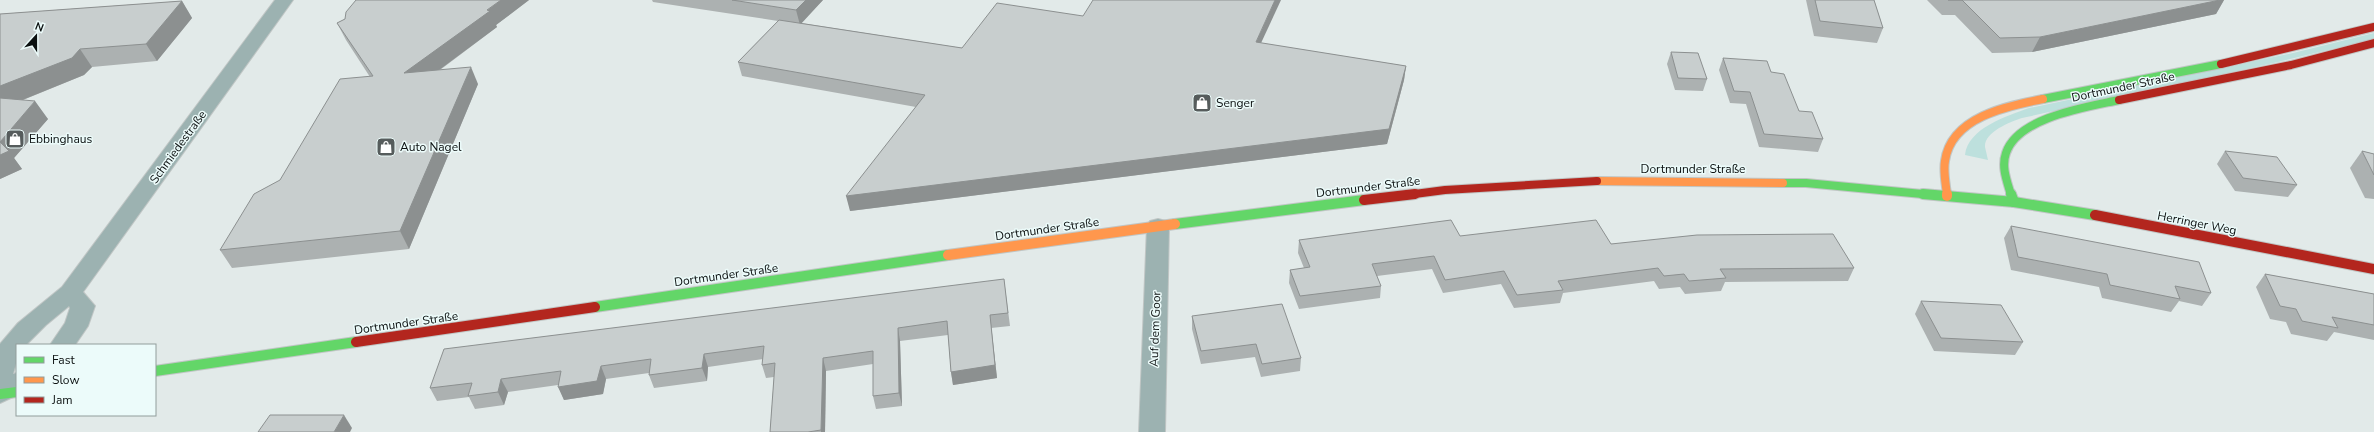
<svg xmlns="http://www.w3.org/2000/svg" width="2374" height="432" font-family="'Nunito Sans',sans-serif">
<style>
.green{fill:#bde0dd}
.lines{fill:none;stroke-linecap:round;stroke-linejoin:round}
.street-casing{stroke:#c0c6c5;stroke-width:2}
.fast-far1-casing{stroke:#c0c6c5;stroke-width:10}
.fast-casing{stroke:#c0c6c5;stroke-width:12}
.slow-far1-casing{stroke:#c0c6c5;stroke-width:10}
.slow-casing{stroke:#c0c6c5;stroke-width:12}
.jam-far1-casing{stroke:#c0c6c5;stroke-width:10}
.jam-casing{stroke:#c0c6c5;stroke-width:12}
.street{fill:#9cb2b1;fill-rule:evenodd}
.fast-far1{stroke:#63d668;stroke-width:8}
.fast{stroke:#63d668;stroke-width:10}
.slow-far1{stroke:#ff974d;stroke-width:8}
.slow{stroke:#ff974d;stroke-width:10}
.jam-far1{stroke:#b3261e;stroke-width:8}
.jam{stroke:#b3261e;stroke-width:10}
.wall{fill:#acb1b1}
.shaded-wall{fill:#8c9090}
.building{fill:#c8cece;stroke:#8c9090}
.labels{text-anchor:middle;stroke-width:3;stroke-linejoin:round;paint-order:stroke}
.street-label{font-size:12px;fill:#0b1010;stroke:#ecfbfa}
.poi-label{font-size:12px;fill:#0b1010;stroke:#ecfbfa;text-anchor:start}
</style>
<rect width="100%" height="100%" fill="#e2eae9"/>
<path class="green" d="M2374 33V39L2278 62 2022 118C2010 122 1984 132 1985 147 1986 151 1987 156 1988 160L1965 155C1968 128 2007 116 2029 108L2293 53Z"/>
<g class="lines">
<g class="street-casing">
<g id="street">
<path d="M275 0H293L83 292 95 306 88 326 75 345H50L65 323 70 308 69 306 46 325 26 345H17V360L13 374 17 373V395L0 403V344L18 323 62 287Z"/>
<path d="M1158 219 1166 221 1169 226 1165 432H1139L1147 226 1150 221Z"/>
</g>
</g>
<g class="fast-far1-casing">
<g id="fast-far1">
<path d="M2043 99 2221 64"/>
<path d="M1783 183H1806L1933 195"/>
<path d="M2011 195C2007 181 2001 167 2006 153 2018 117 2087 107 2119 100"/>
</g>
</g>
<g class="fast-casing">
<g id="fast">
<path d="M1923 194 2014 202 2095 215"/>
<path d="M2011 194 2014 202"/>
<path d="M1175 224 1364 200"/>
<path d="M595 307 948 255"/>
<path d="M155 371 356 342"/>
<path d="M0 394 17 392"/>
</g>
</g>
<g class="slow-far1-casing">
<g id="slow-far1">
<path d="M1597 181 1783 183"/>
<path d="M1947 195C1946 184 1943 172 1945 161 1951 117 2007 106 2043 99"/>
</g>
</g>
<g class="slow-casing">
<g id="slow">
<path d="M1947 194V196"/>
<path d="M948 255 1175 224"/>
</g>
</g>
<g class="jam-far1-casing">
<g id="jam-far1">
<path d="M2221 64 2374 27"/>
<path d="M2119 100 2291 65 2374 43"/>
<path d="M1407 195 1445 190 1597 181"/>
</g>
</g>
<g class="jam-casing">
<g id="jam">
<path d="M1364 200 1415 194"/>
<path d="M2095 215 2374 269"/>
<path d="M356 342 595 307"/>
</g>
</g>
<use href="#street" class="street"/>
<use href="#fast-far1" class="fast-far1"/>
<use href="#fast" class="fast"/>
<use href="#slow-far1" class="slow-far1"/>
<use href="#slow" class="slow"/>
<use href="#jam-far1" class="jam-far1"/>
<use href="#jam" class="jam"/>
</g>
<g class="wall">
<path d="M356 0H529L496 25 497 27 440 70 478 84 409 249 232 268 220 250 370 77 346 40 337 23 345 19Z"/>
<path d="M652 0H823L801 23 962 48 1261 43 1406 66 1404 80 1387 144 850 211 916 107 742 76 738 62 778 21 653 2Z"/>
<path d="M1806 0H1874L1883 28 1877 43 1814 36Z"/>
<path d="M1927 0H2224L2216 14 2032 52 1992 53 1955 15H1942Z"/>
<path d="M182 1 192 18 157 61 92 67 84 75 23 100 48 119 14 158 22 169 0 179V14Z"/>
<path d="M1671 52 1707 79 1703 91 1675 90 1667 64Z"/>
<path d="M1723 58 1771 72 1799 111 1823 139 1818 152 1759 147 1746 104 1730 103 1719 70Z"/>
<path d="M2225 151 2297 185 2288 197 2235 191 2217 164Z"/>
<path d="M2362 151 2374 154V199L2365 198 2350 168Z"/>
<path d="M2011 226 2211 293 2202 306 2179 301 2171 312 2102 298 2099 287 2011 270 2004 238Z"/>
<path d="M1460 236 1611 244 1854 268 1848 281 1725 282 1721 291 1685 294 1680 287 1659 289 1654 281 1563 293 1560 303 1514 308 1501 284 1443 293 1432 269 1377 276 1381 286 1380 298 1299 309 1289 283 1290 270 1304 268 1298 253 1299 240Z"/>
<path d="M2265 274 2374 294V340L2334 332 2327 341 2291 334 2286 322 2270 319 2256 287Z"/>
<path d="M1004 279 1010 326 991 328 997 378 953 385 951 372 948 335 900 341 902 406 876 409 873 396V364L826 371 825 432H770L774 377 766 378 762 365 763 359 708 367 707 381 654 388 649 375V373L606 379 603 394 564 400 558 385 508 392 504 405 475 409 469 397 437 401 430 388Z"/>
<path d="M1921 301 2023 342 2015 355 1934 351 1915 314Z"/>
<path d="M1192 316 1301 358 1300 371 1261 377 1255 357 1201 364 1192 329Z"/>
</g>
<g class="shaded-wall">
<path d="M501 0H529L496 25 497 27 412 90 404 73Z"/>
<path d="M806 0H823L800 25 796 10Z"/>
<path d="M1275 0H1281L1255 56 1256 42Z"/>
<path d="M2220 0H2224L2216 14 2032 52 2040 37Z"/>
<path d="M182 1 192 18 157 61 146 44Z"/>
<path d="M80 49 92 67 84 75 0 109V86Z"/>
<path d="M1406 66 1404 80 1387 144 850 211 846 196Z"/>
<path d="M471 67 478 84 409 249 400 231Z"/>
<path d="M35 101 48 119 14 158 22 169 0 179V142Z"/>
<path d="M990 315 997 378 953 385 951 372Z"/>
<path d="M898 328 900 341 902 406 899 393Z"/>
<path d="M704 354 708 367 707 381 702 368Z"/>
<path d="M823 358 826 371 825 432H821V430Z"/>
<path d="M601 366 606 379 603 394 564 400 558 387Z"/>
<path d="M501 379 508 392 504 405 498 392Z"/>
<path d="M344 415 352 428 350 432H334Z"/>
</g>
<g class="building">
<path d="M356 0H501L487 10 490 11 404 73 471 67 400 231 220 250 254 194 280 180 340 79 373 76 337 23 345 19 346 12Z"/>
<path d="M732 0H806L796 10Z"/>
<path d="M1093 0H1275L1256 42 1406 66 1389 129 846 196 925 95 738 62 779 20 962 48 997 3 1083 16Z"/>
<path d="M1815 0H1874L1883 28 1820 21Z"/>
<path d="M1948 0H2220L2040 37 2000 38 1962 0Z"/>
<path d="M182 1 146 44 80 49 72 58 0 86V14Z"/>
<path d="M1671 52 1698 53 1707 79 1678 78Z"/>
<path d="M1723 58 1767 61 1771 72 1784 74 1799 111 1812 112 1823 139 1764 134 1750 92 1734 91Z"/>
<path d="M0 98 35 101 0 142Z"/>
<path d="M0 142 9 151 0 155Z"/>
<path d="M2225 151 2277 157 2297 185 2243 178Z"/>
<path d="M2362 151 2374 154V175Z"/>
<path d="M1451 220 1460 236 1596 220 1611 244 1697 235 1833 234 1854 268 1720 269 1726 278 1689 281 1684 274 1664 276 1658 268 1558 281 1563 290 1517 295 1504 271 1445 280 1434 256 1372 264 1381 286 1300 296 1290 270 1310 267 1299 240Z"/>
<path d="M2011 226 2199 262 2211 293 2175 286 2180 299 2110 285 2107 274 2018 257Z"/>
<path d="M2265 274 2374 294V325L2332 317 2338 328 2302 321 2296 309 2280 306Z"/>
<path d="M1004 279 1008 313 990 315 995 365 951 372 947 321 898 328 899 393 873 396V351L823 358 821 430 808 432H770L775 363 762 365 764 346 704 354 702 368 649 375 651 359 601 366 597 381 558 387 561 371 501 379 498 392 468 396 472 383 430 388 444 349Z"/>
<path d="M1921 301 2001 305 2023 342 1941 338Z"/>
<path d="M1282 304 1301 358 1262 364 1256 344 1201 351 1192 316Z"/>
<path d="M270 415H344L334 432H258Z"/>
</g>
<defs>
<g id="shop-square" transform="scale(1)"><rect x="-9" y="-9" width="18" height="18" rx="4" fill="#565c5c" stroke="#ecfbfa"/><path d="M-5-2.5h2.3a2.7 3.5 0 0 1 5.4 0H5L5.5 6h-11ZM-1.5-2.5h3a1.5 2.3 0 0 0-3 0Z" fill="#fff"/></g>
</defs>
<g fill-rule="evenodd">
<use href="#shop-square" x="1202" y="103"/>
<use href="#shop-square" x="15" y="139"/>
<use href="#shop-square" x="386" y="147"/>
</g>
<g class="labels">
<g class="street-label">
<text transform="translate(2123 87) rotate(-12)" y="4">Dortmunder Straße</text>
<text transform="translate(178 147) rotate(-54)" y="4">Schmiedestraße</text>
<text x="1693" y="173">Dortmunder Straße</text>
<text transform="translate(1368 187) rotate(-7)" y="4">Dortmunder Straße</text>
<text transform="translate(2197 223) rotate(11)" y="4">Herringer Weg</text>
<text transform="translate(1047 229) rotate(-8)" y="4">Dortmunder Straße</text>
<text transform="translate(726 275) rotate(-8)" y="4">Dortmunder Straße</text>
<text transform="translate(406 323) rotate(-8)" y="4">Dortmunder Straße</text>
<text transform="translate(1155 329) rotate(-88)" y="4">Auf dem Goor</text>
</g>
<g class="poi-label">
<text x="1216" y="107">Senger</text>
<text x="29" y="143">Ebbinghaus</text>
<text x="400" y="151">Auto Nagel</text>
</g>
</g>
<rect x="16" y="344" width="140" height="72" fill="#ecfbfa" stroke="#929d9c"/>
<rect x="24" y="357" width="20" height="6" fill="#63d668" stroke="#929d9c"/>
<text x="52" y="364" font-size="12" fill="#0b1010">Fast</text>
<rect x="24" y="377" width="20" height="6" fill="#ff974d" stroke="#929d9c"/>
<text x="52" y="384" font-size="12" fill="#0b1010">Slow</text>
<rect x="24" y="397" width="20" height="6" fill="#b3261e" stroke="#929d9c"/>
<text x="52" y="404" font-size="12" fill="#0b1010">Jam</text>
<g transform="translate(36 36) rotate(21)" stroke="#ecfbfa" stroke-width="3" paint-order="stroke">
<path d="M0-3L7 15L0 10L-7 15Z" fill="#0b1010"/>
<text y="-6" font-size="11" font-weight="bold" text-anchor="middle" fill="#0b1010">N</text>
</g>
</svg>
